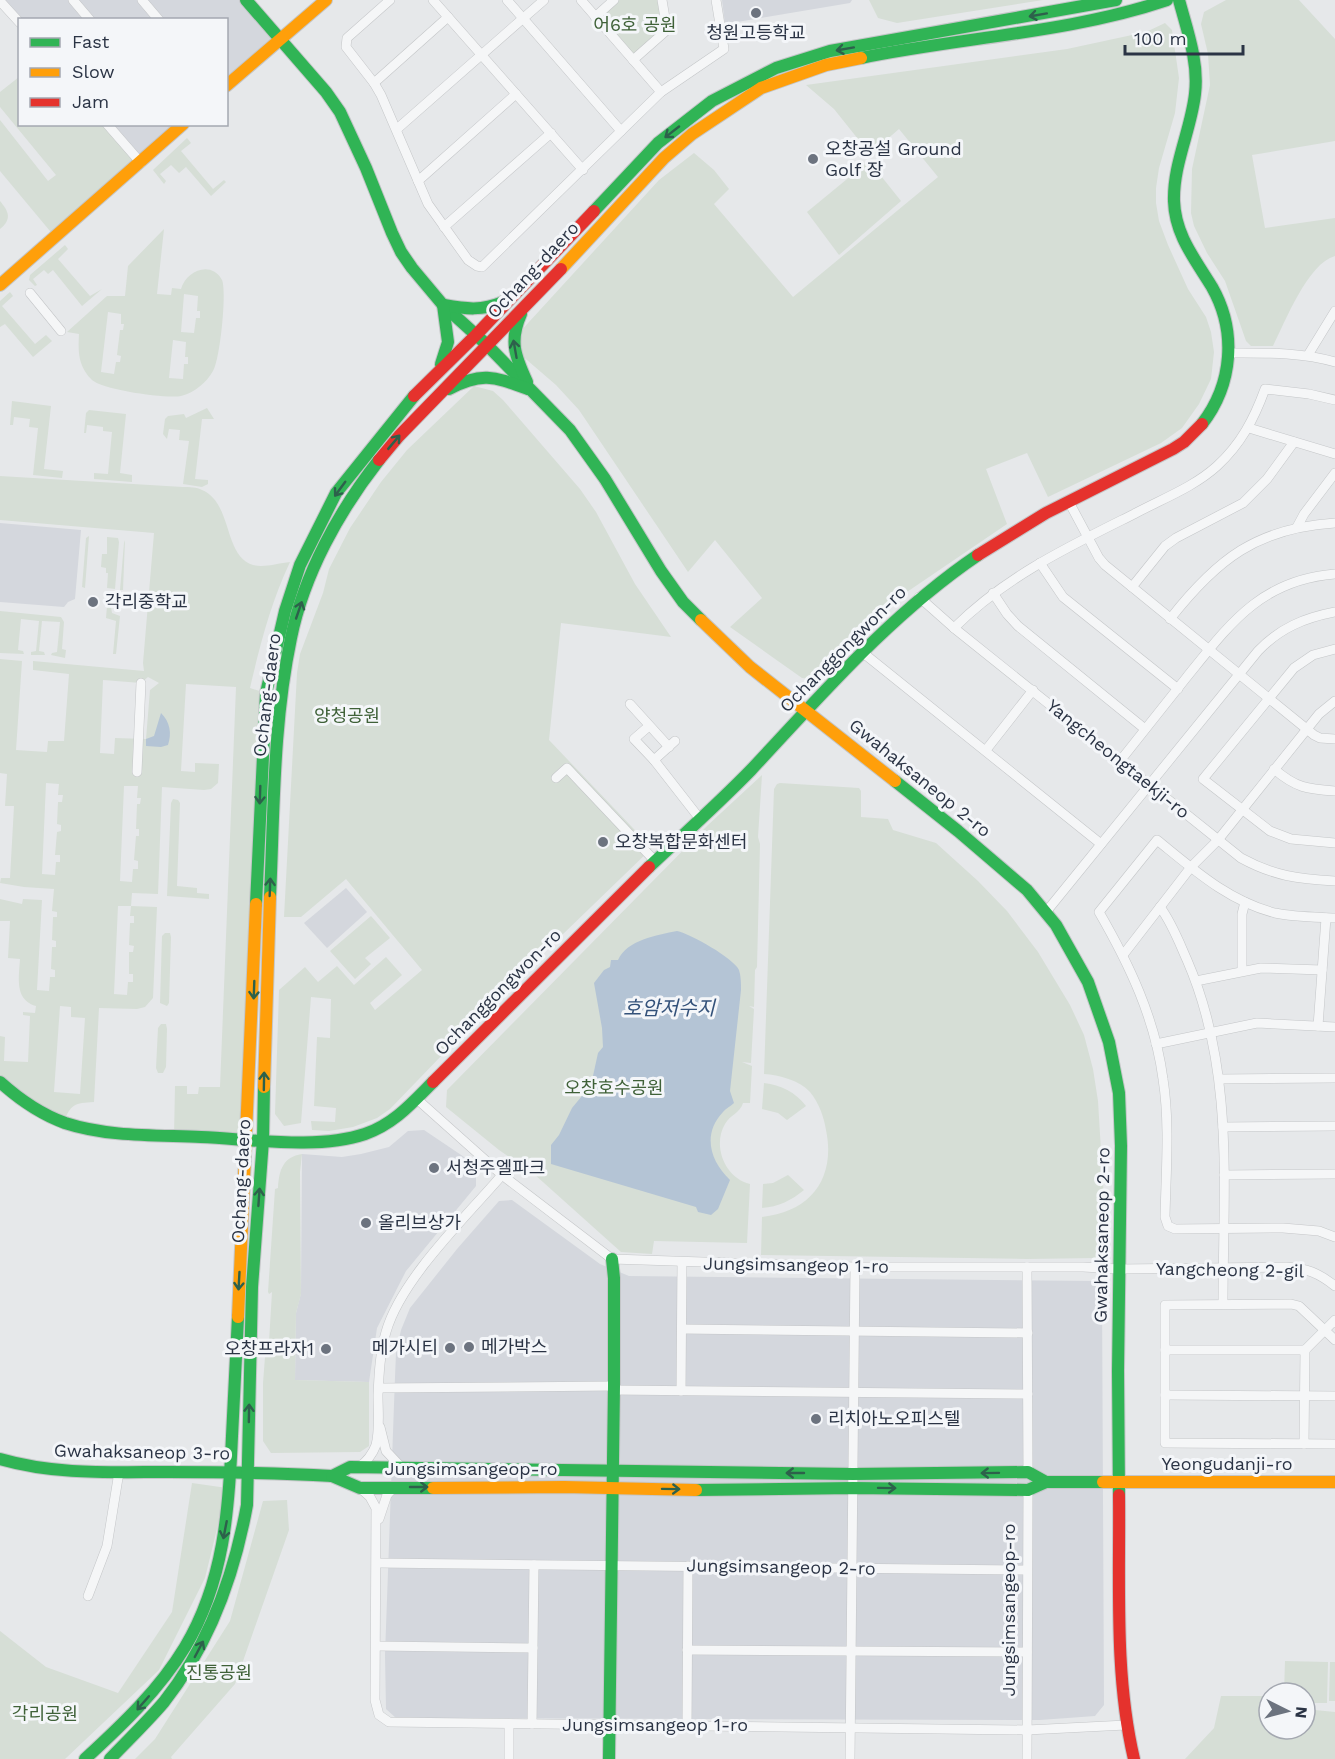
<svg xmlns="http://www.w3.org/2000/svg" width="1335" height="1759" font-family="'Work Sans','Noto Sans KR',sans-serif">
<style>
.built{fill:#d4d7dd}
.green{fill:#d6ded6;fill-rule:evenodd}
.water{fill:#b4c4d5}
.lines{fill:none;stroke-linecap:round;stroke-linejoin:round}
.street-casing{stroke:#c4c6c8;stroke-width:10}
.fast-casing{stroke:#c4c6c8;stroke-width:14}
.slow-casing{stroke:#c4c6c8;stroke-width:14}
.jam-casing{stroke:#c4c6c8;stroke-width:14}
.street{stroke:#f5f6f7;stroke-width:9}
.fast{stroke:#30b455;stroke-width:12}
.slow{stroke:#ff9f0a;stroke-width:12}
.jam{stroke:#e5322d;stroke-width:12}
.oneway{stroke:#2d614b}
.poi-dot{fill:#6c737f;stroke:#f4f6f9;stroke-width:2}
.labels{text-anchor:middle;stroke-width:6;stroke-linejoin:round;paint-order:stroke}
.park-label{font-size:18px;fill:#3f6138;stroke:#f4f6f9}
.poi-label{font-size:18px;fill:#2b3445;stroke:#f4f6f9;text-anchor:start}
.street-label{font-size:18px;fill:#2b3445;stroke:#f4f6f9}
.water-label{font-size:20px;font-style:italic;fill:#34527a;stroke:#f4f6f9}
</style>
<rect width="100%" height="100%" fill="#e6e8ea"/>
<g class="built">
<path d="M0 0H247L281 39 227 87 226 20H20Z"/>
<path d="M722 0H852L850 3 725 24Z"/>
<path d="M107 125H184L141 163Z"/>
<path d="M0 523 81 530 75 599 68 602 64 607 0 602Z"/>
<path d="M346 888 367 912 327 948 304 923Z"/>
<path d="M424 1130 476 1165V1186L406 1271 377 1328 369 1382 295 1380 296 1313 301 1293 302 1154 342 1157 361 1154 389 1147 408 1131Z"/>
<path d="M512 1200 600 1264 629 1276 1094 1281 1102 1291 1104 1705 1095 1716 1040 1720 396 1718 386 1709 385 1655 395 1377 396 1353 401 1330 410 1308 457 1249 499 1201Z"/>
</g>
<g class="green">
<path d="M614 0H662L667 30 633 60 595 17Z"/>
<path d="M869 0H1043L897 23 878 18Z"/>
<path d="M1226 0H1299L1335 39V141L1252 155 1265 228 1335 218V256C1308 263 1285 322 1273 346H1251L1246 341 1225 281 1207 253 1194 226 1191 213 1192 169 1210 85 1208 54 1201 24 1204 12Z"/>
<path d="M1165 23 1172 30 1179 78 1175 113 1159 168 1156 188V203L1159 221 1168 245 1188 289 1206 317 1211 332 1214 352 1211 379 1199 404 1182 428 1161 443 1048 497 1027 453 986 469 1007 524 904 594 820 680 802 678 730 627 762 598 715 540 688 572 579 410 556 385 520 354 518 334 659 180 694 153 714 170 729 189 714 204 793 297 938 177 899 129 870 154 834 109 806 85 1067 49 1146 32Z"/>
<path d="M19 77 20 124H102L141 163 55 237 0 171V120L48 181 56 175 0 107V92Z"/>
<path d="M187 138 191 143 181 151 213 189 224 180 226 182 211 196 186 167 179 173 171 165 160 174 166 181 164 184 153 170Z"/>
<path d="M869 161 901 201 839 255 807 212Z"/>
<path d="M0 201C9 212 12 219 0 229Z"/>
<path d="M164 229 157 294 171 295 172 288 181 289C186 271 211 260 222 280 227 291 220 360 213 371 207 382 194 393 181 396 167 399 103 390 92 380 78 366 78 352 79 334L67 332 107 296H125L128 266ZM184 294 198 296 197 311H200V318H196L194 333 181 332ZM108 312 121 314V324H124L123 330H120L117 355 121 356 120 362H116L114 374 101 372ZM173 340 186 342 185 357H188V364H184L183 379 169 378Z"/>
<path d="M65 245 68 249 58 259 90 296 102 289 82 306 53 270 48 274 44 270 33 279 37 285 35 286 29 280 30 275Z"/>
<path d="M10 292 13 296 2 306 35 344 46 335 52 341 33 357 5 324 0 327V301Z"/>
<path d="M474 386 493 391 503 400 580 489 596 512 635 584 671 637 561 623 549 740 652 848 500 995 390 1109 377 1118 353 1127 329 1131 312 1130 311 1121 335 1122 336 1108 314 1106 317 1037 330 1038 331 999 311 997 301 1123 284 1126 275 1114 279 990 305 967 318 982 337 966 354 985 386 957 402 975 370 1003 375 1010 422 970 346 879 301 917H284L297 673 300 654 323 593 329 569 350 528 381 482 407 450Z"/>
<path d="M12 401 51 406 44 469 63 471 62 478 33 475 38 428 29 427 30 419 14 417 13 425H10Z"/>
<path d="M207 408 214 419H202L195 479 208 480V484L202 487 183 484 189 441 179 440 180 430 169 429 167 439 163 434 165 419 168 416 184 414 186 418Z"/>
<path d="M89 410 126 414 120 473 132 475V482L94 479V473L108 474 112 432 103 431V427L87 425 86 433H84L86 413Z"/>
<path d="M0 476 183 487C189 487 197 487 202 490 233 503 223 556 253 565 264 568 279 563 290 562 271 602 260 645 250 688L266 693 247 1139 174 1136 175 1086H187V1094H198L199 1087H220L236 687 186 684 181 771 195 772V763L219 764 218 783 211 789 204 790 162 787 158 894 132 893 131 906 157 907 153 998 145 1007 137 1009 99 1008 94 1102C75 1103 70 1104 64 1123L0 1082V1036L5 1037 4 1061 28 1062 30 1016 23 1015V1012L35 1013 36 1006C14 1000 19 977 20 959L8 958 10 921H0V899L22 904 23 899 42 900 37 990 49 991 50 977H55V970L51 969 52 947H56V941L52 940 53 917H57V912L52 911 54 889 24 887 0 883 1 878H10L14 806H5L7 774 0 773V659L22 661 16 750 47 752 48 741H64L69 674 33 670V661L144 671 143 663 154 533 0 520ZM148 677 159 683 150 690 146 739 115 738 114 754 100 753 103 680 141 683ZM46 783 59 784 58 795H63L62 802H58L57 824 61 825V831L57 832 55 855H60V862H56L55 875 42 874ZM124 786H138L137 798H141L140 804H137L136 829H139V836H136L134 860 138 861V869H133L132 882 120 881ZM118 906H131L130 916H134V923H130L129 945 134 946 133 952H129V974H133V982H128L127 995 114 994ZM60 1006 71 1007V1017L85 1018 80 1094 54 1092Z"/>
<path d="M89 536 85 588 82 587 86 538Z"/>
<path d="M107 537 118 538 119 542 115 589 107 588 108 573H106V568L101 567 102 554H107Z"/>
<path d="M125 540 123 590H120L124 543Z"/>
<path d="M107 606 111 607 112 613 120 616 116 654H113L116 621 106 618Z"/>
<path d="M0 611 61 617 64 622 62 649 66 650 65 658 51 655 52 653 57 652 60 622 42 621 39 651 44 652 45 655H31V652L36 651 39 621 21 619 18 650 23 651 24 654 0 653Z"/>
<path d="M762 775 758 837 760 844 757 967 755 970 754 1007 749 1006 754 1009 751 1063 742 1062 752 1066 750 1103H743C740 1113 730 1115 725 1124 712 1146 725 1178 750 1184L747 1243 654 1241 652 1254 621 1252 534 1174 499 1150 446 1107 447 1090 708 825Z"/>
<path d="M780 783 859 788 861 791V817L888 819 893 830 936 843 978 881 1007 911 1038 952 1070 1005 1084 1035 1093 1069 1098 1101 1104 1200 1105 1242 1096 1258 1027 1259 761 1255 762 1217C811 1212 836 1178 826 1130 824 1117 819 1103 810 1092 799 1080 779 1075 764 1074L774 789 777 784Z"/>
<path d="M173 799 178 800 180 803 177 886 197 888V893L209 894V899L167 896 171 803Z"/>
<path d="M371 916 390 938 365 958 371 964 355 979 330 951Z"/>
<path d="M165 933H170L171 937 169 1003 167 1006 160 1003 162 936Z"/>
<path d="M161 1024H166L167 1029 166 1067 163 1073H158L156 1068 158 1028Z"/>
<path d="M764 1083C781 1085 795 1092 806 1106L787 1120 778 1113 762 1109Z"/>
<path d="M302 1154 300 1172 301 1294 296 1313 295 1380 369 1382V1446L360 1452 271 1453 263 1441V1383L266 1344 269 1342 272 1292 269 1294 268 1292 275 1189 278 1188C279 1170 283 1157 302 1154Z"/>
<path d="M788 1175 804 1190C792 1200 778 1207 762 1208L763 1184 773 1183Z"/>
<path d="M192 1483 227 1488 205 1578 159 1670 65 1759H0V1631L46 1667 118 1693 172 1612Z"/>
<path d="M287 1500 289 1530 235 1684 171 1757 172 1759H135L155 1739 230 1621 263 1501Z"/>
<path d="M1285 1661 1328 1662 1327 1703H1305V1693H1284Z"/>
<path d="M1330 1662H1335V1701H1329Z"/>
<path d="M1221 1696H1269V1729H1305V1709L1335 1712V1759H1185L1214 1728Z"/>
</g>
<g class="water">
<path d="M161 713C170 722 172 733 168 745L161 747 146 746V739L154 736Z"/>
<path d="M677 931C691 934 733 958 739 970 741 976 741 984 741 990L730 1091 734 1103C730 1107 726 1108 723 1112 702 1134 710 1161 730 1180L718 1209 711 1215 698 1212 696 1207 551 1164V1145L559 1135 572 1108 591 1085 598 1053 603 1047 602 1028 594 983 604 970 610 967 611 960H618C627 940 657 935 677 931Z"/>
</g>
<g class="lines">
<g class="street-casing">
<g id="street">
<path d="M73 0 90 20"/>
<path d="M142 0 159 20"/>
<path d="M390 0 347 38 346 47 374 83 381 95 428 204 468 260 477 266 482 267 661 92 724 49 716 0"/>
<path d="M433 0 583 170"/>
<path d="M507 0 621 131"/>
<path d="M581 0 661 92"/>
<path d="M0 1 20 23"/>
<path d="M595 17 614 0"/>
<path d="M633 60 667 30 662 0"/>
<path d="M374 83 448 17"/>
<path d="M107 124 141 163"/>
<path d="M397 129 544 0"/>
<path d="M418 181 516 94"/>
<path d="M444 227 551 133"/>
<path d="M30 293 61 331"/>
<path d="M1229 353C1265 353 1300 352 1335 362"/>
<path d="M1308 355 1335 311"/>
<path d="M1249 428 1335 454"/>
<path d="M1069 502 1099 558 1105 565 1314 735 1320 738 1335 739"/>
<path d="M1297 527 1304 514 1335 473"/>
<path d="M1040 563 1063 597 1178 689"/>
<path d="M1132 587 1165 546 1176 538 1243 503 1267 479 1294 442"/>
<path d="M993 593 1007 614 1018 626 1145 729"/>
<path d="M919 597 954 628 1241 858C1274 876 1298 879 1335 881"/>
<path d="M1170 619C1217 559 1257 528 1335 523"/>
<path d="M954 628C1006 576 1070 546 1134 514 1162 499 1194 487 1217 466 1241 444 1254 419 1265 389L1309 394 1335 400"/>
<path d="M1335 649 1313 655 1294 668 1203 779 1270 831 1291 839 1335 843"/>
<path d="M862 652 1101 844"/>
<path d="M630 704 669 747"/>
<path d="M649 726 634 739 654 760"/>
<path d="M675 741 654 760 700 819"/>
<path d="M986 750 1033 690"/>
<path d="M1120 761C1142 733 1164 706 1186 678 1229 625 1260 580 1335 574"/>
<path d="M1274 769C1296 788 1307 789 1335 791"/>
<path d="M137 772 141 683"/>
<path d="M556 778 567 768 655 861"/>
<path d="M1160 907C1172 923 1179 942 1187 960 1235 1070 1223 1188 1223 1304"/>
<path d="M1046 912 1258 651C1280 628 1304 618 1335 612"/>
<path d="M1335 918C1315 917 1294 917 1275 913 1228 901 1193 869 1157 840L1099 912C1129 964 1155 1018 1163 1079 1170 1124 1166 1171 1165 1217L1168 1226 1175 1229 1283 1228 1319 1231 1335 1237"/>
<path d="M1123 955 1191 867 1218 840 1319 714 1335 701"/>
<path d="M1242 970V914L1245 902"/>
<path d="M1196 981 1261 968 1322 970"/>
<path d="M1318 1026 1326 918"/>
<path d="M1156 1044 1257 1023 1335 1027"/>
<path d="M1220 1079 1335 1078"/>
<path d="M418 1100 502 1175 612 1259 855 1267H1083L1119 1269 1286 1267C1306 1268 1319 1273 1335 1286"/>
<path d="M1223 1127 1335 1126"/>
<path d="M1224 1175 1335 1174"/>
<path d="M1027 1267 1028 1472"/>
<path d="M682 1329 1028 1333"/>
<path d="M1335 1340 1299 1306 1291 1304 1165 1305V1443L1335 1444"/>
<path d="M1165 1350H1305L1304 1444"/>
<path d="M1305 1350 1335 1320"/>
<path d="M379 1388 614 1386"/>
<path d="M613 1390 1028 1394"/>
<path d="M681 1391 682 1262"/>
<path d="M1165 1395 1335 1396"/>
<path d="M380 1427 386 1451 402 1468"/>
<path d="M359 1467C366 1462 373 1453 376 1445 380 1429 378 1412 378 1395 379 1374 380 1352 386 1332 401 1279 466 1217 502 1175"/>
<path d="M360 1488 370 1497 376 1508 375 1700 379 1715 389 1722 1027 1730 1126 1725"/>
<path d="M379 1519 387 1495 394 1487"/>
<path d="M377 1563 1027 1570"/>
<path d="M88 1596 107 1546 119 1472"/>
<path d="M376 1646 533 1648"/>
<path d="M687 1650 1027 1652"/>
<path d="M532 1724 534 1565"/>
<path d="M687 1726 688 1566"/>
<path d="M509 1759V1724"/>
<path d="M850 1759 855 1267"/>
<path d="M1027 1759 1028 1490"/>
</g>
</g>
<g class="fast-casing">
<g id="fast">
<path d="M246 0 326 92 340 112 366 168 392 233 401 252 412 268 443 305 486 344 570 430 605 479 661 571 683 602 701 620"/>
<path d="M1179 0C1187 30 1199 62 1195 94 1191 130 1173 164 1174 201 1175 235 1195 259 1212 287 1237 331 1233 384 1202 424"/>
<path d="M861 58C963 37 1069 33 1167 0"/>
<path d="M594 211 658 143 712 101 776 68 830 51 1116 0"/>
<path d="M444 305C466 309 482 311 503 302"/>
<path d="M521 314C509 341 515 356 527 382"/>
<path d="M441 364 448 342 443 305"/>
<path d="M449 389C482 371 495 377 528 389"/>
<path d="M895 781 958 831 1027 890 1056 925 1088 982 1109 1042 1119 1093 1121 1146 1118 1371 1119 1495"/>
<path d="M649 867C683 835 718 804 751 770 823 693 891 614 978 555"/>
<path d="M270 897C274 811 273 723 291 638 304 574 339 511 379 460"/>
<path d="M256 904 266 693 285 611 300 565 336 493 414 396"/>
<path d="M0 1082C20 1100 40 1114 65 1123 108 1137 156 1135 201 1137 251 1139 317 1150 365 1134 394 1124 412 1103 433 1082"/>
<path d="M0 1459C55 1475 111 1472 168 1472 222 1472 277 1473 332 1476"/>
<path d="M433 1488H360L332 1476 350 1467 853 1474 1028 1472 1046 1482"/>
<path d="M696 1490 853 1488 1028 1490 1046 1482H1103"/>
<path d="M85 1759C122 1725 159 1690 185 1647 224 1582 229 1509 232 1436 234 1396 236 1356 238 1317"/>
<path d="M110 1759C128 1740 147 1722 164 1702 209 1645 234 1576 247 1505L252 1287 263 1140 264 1087"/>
<path d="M609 1759 614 1386V1278L612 1259"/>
</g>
</g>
<g class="slow-casing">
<g id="slow">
<path d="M226 86 326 0"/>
<path d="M561 269 664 158 692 134 761 88 826 65 861 58"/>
<path d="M0 285 183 124"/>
<path d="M701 620 750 667 895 781"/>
<path d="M264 1087 270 897"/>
<path d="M238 1317 256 904"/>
<path d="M1103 1482H1335"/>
<path d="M433 1488 564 1487 696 1490"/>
</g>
</g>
<g class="jam-casing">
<g id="jam">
<path d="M414 396 476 335 594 211"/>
<path d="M379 460 399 436 561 269"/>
<path d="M978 555 1046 513 1173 449 1184 442 1202 424"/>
<path d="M433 1082 649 867"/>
<path d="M1119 1495C1120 1582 1114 1674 1134 1759"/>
</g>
</g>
<use href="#street" class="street"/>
<use href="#fast" class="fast"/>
<use href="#slow" class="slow"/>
<use href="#jam" class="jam"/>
</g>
<defs><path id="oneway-shaft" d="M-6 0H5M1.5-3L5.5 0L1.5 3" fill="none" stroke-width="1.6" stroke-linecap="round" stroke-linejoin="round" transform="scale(1.5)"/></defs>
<g class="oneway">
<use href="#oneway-shaft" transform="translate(1038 15) rotate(170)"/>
<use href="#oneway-shaft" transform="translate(845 49) rotate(170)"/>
<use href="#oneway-shaft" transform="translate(672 132) rotate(142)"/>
<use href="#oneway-shaft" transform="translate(515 349) rotate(-100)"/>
<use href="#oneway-shaft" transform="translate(394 442) rotate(-50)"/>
<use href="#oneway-shaft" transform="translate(340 489) rotate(126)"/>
<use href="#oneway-shaft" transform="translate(299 610) rotate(-71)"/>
<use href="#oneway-shaft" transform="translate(260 795) rotate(92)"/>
<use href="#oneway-shaft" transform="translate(270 887) rotate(-88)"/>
<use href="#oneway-shaft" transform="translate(254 990) rotate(92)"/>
<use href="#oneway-shaft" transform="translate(264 1081) rotate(-89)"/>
<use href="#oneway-shaft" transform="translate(259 1197) rotate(-86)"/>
<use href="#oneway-shaft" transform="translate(239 1281) rotate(93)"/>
<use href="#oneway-shaft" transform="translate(249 1413) rotate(-89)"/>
<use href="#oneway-shaft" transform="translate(795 1473) rotate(-180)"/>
<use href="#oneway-shaft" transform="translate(990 1473) rotate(179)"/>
<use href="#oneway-shaft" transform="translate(419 1487)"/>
<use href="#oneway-shaft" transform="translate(887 1488) rotate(1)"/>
<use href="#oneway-shaft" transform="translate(671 1489) rotate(1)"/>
<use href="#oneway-shaft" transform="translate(225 1530) rotate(101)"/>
<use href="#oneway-shaft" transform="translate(199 1649) rotate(-62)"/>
<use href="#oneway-shaft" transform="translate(143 1703) rotate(131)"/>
</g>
<g class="poi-dot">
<circle cx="756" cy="13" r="6"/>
<circle cx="813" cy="159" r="6"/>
<circle cx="93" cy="602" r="6"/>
<circle cx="603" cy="842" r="6"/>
<circle cx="434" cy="1168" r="6"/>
<circle cx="366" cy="1223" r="6"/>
<circle cx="469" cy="1347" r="6"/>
<circle cx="450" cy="1348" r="6"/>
<circle cx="326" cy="1349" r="6"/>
<circle cx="816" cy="1419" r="6"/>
</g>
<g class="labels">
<g class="park-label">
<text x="635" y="31">어6호 공원</text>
<text x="347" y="722">양청공원</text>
<text x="614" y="1094">오창호수공원</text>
<text x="219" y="1679">진통공원</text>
<text x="45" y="1720">각리공원</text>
</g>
<g class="poi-label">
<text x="756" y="39" text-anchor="middle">청원고등학교</text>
<text x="825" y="155">오창공설 Ground<tspan x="825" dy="21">Golf 장</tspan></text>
<text x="105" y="608">각리중학교</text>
<text x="615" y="848">오창복합문화센터</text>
<text x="446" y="1174">서청주엘파크</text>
<text x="378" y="1229">올리브상가</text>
<text x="481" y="1353">메가박스</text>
<text x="438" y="1354" text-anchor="end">메가시티</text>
<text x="314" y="1355" text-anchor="end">오창프라자1</text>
<text x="828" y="1425">리치아노오피스텔</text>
</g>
<g class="street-label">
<text transform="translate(533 270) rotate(-47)" y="6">Ochang-daero</text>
<text transform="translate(843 649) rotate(-45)" y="6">Ochanggongwon-ro</text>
<text transform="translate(267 695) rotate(-83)" y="6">Ochang-daero</text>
<text transform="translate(1118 759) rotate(39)" y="6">Yangcheongtaekji-ro</text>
<text transform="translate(920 778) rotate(39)" y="6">Gwahaksaneop 2-ro</text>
<text transform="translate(498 992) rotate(-45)" y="6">Ochanggongwon-ro</text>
<text transform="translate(241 1181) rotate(-87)" y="6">Ochang-daero</text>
<text transform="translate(1102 1235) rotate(-89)" y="6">Gwahaksaneop 2-ro</text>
<text transform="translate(796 1265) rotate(1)" y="6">Jungsimsangeop 1-ro</text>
<text transform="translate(1230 1270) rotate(1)" y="6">Yangcheong 2-gil</text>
<text transform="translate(142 1452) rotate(1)" y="6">Gwahaksaneop 3-ro</text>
<text x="1227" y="1470">Yeongudanji-ro</text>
<text x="471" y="1475">Jungsimsangeop-ro</text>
<text transform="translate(781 1567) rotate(1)" y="6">Jungsimsangeop 2-ro</text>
<text transform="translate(1009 1610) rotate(-90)" y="6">Jungsimsangeop-ro</text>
<text x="655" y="1731">Jungsimsangeop 1-ro</text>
</g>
<g class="water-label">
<text x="669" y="1015">호암저수지</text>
</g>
</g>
<rect x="18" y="18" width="210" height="108" fill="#f4f6f9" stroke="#a4a8b1" stroke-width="1.5"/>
<rect x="30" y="38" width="30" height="9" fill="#30b455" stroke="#a4a8b1" stroke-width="1.5"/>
<text x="72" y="48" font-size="18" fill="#2b3445">Fast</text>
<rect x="30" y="68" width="30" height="9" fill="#ff9f0a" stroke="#a4a8b1" stroke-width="1.5"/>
<text x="72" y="78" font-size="18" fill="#2b3445">Slow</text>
<rect x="30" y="98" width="30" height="9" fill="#e5322d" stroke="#a4a8b1" stroke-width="1.5"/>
<text x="72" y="108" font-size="18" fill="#2b3445">Jam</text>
<g transform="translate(1287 1711) rotate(96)"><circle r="28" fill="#f4f6f9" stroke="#a4a8b1" stroke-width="1.5"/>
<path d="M0-4.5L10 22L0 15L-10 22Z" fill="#6c737f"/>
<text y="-9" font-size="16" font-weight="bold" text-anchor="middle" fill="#2b3445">N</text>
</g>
<path d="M1125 45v9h118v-9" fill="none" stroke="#2b3445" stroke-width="3"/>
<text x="1134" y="45" font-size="18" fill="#2b3445" stroke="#f4f6f9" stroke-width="4.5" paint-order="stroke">100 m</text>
</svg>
